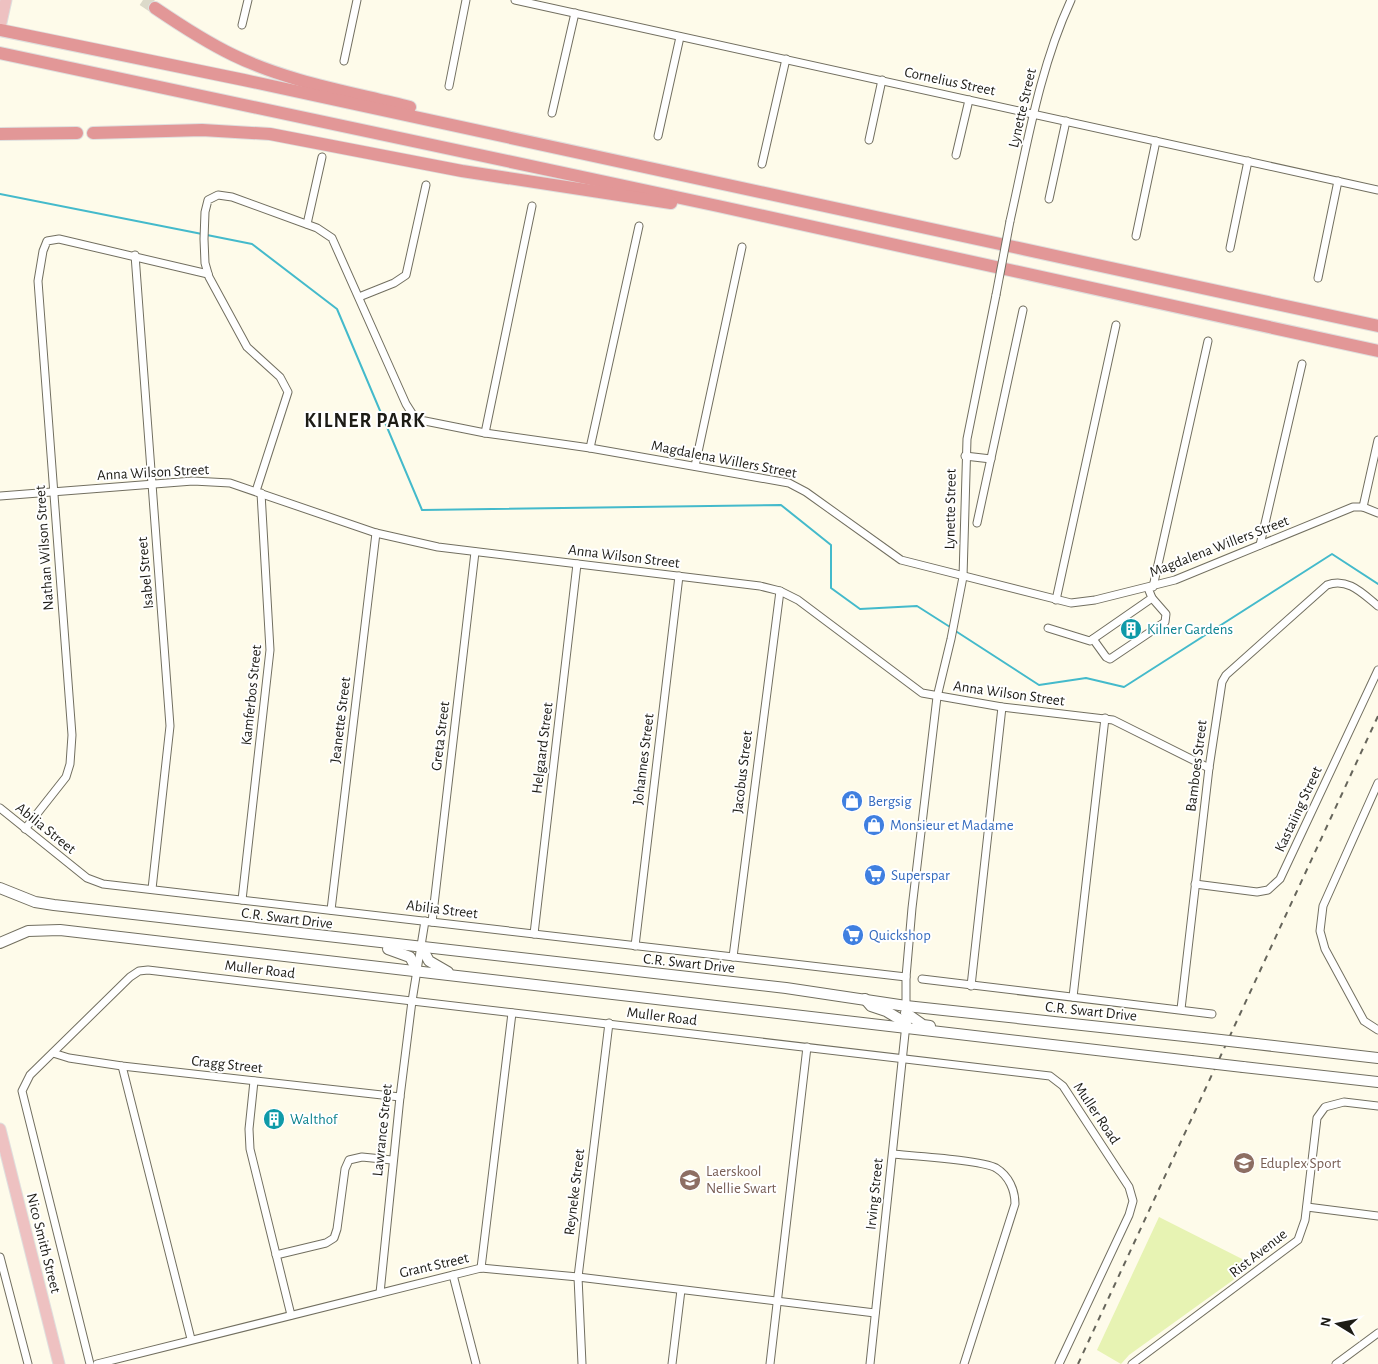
<svg xmlns="http://www.w3.org/2000/svg" width="1378" height="1364" font-family="'Alegreya Sans',sans-serif">
<style>
.green{fill:#e7f3b3}
.lines{fill:none;stroke-linecap:round;stroke-linejoin:round}
.stream{stroke:#44bacb;stroke-width:2}
.highway-tunnel{stroke:#dcdaca;stroke-width:12;stroke-dasharray:12 6;stroke-linecap:butt}
.street-casing{stroke:#726f60;stroke-width:9}
.secondary-casing{stroke:#726f60;stroke-width:12}
.primary-casing{stroke:#dfdfde;stroke-width:13}
.highway-casing{stroke:#dfdfde;stroke-width:14}
.street{stroke:#fff;stroke-width:7}
.secondary{stroke:#fff;stroke-width:10}
.primary{stroke:#eec1c1;stroke-width:11}
.highway{stroke:#e29797;stroke-width:12}
.rail{stroke:#66655b;stroke-width:2;stroke-dasharray:6 6;stroke-linecap:butt}
.street-bridge-casing{stroke:#726f60;stroke-width:9;stroke-linecap:butt}
.secondary-bridge-casing{stroke:#726f60;stroke-width:12;stroke-linecap:butt}
.street-bridge{stroke:#fff;stroke-width:7}
.secondary-bridge{stroke:#fff;stroke-width:10}
.labels{text-anchor:middle;stroke-width:4;stroke-linejoin:round;paint-order:stroke}
.street-label{font-size:15px;fill:#1d1c16;stroke:#fff}
.culture-label{font-size:15px;fill:#0d838f;stroke:#fff;text-anchor:start}
.shop-label{font-size:15px;fill:#366cbe;stroke:#fff;text-anchor:start}
.education-label{font-size:15px;fill:#785e54;stroke:#fff;text-anchor:start}
.district-label{font-size:20px;font-weight:bold;letter-spacing:1px;fill:#1d1c16;stroke:#fff}
</style>
<rect width="100%" height="100%" fill="#fefbea"/>
<path class="green" d="M1159 1217 1254 1265 1129 1355 1121 1364 1097 1350Z"/>
<g class="lines">
<g class="stream">
<path d="M0 194 202 234"/>
<path d="M207 235 252 244 337 309 422 510 781 505 831 545V588L860 609 917 606 950 627"/>
<path d="M954 630 1039 685 1086 678 1124 687 1332 554 1378 584"/>
</g>
<path class="highway-tunnel" d="M143 0 155 8"/>
<g class="street-casing">
<g id="street">
<path d="M515 0 1378 190"/>
<path d="M242 25 248 0"/>
<path d="M344 61 357 0"/>
<path d="M449 86 466 0"/>
<path d="M552 113 575 13"/>
<path d="M658 136 680 37"/>
<path d="M869 140 882 80"/>
<path d="M956 155 969 100"/>
<path d="M762 164 786 59"/>
<path d="M1049 199 1066 121"/>
<path d="M1010 221C1027 146 1039 69 1071 0"/>
<path d="M307 224 322 157"/>
<path d="M1136 236 1156 141"/>
<path d="M1230 248 1248 161"/>
<path d="M135 255 170 726 152 889"/>
<path d="M1318 278 1338 181"/>
<path d="M359 297 394 283 406 275 426 185"/>
<path d="M485 433 532 206"/>
<path d="M590 448 639 226"/>
<path d="M965 456 991 459"/>
<path d="M695 466 742 247"/>
<path d="M256 491 288 392 280 377 247 347 209 277 205 263 204 239 205 212 208 200 218 195 232 197 317 228 332 238 406 404 413 415 420 420 485 433 590 448 789 483 806 492 901 560 1071 603 1095 600 1175 580 1353 507H1363L1378 513"/>
<path d="M0 496 193 481 230 483 376 533 438 547 760 586 780 591 798 600 922 693 1002 707 1113 720 1209 768"/>
<path d="M1363 507 1378 440"/>
<path d="M977 523 1023 310"/>
<path d="M1260 545 1302 364"/>
<path d="M1153 587 1208 341"/>
<path d="M1056 600 1116 325"/>
<path d="M1048 628 1090 641 1152 598 1148 588"/>
<path d="M1093 639 1106 657 1110 659 1165 622 1166 614 1152 598"/>
<path d="M1378 783 1323 906 1320 931 1325 949 1364 1021 1378 1030"/>
<path d="M0 808 87 878 103 884 906 977"/>
<path d="M25 829 66 777 70 764 72 735 38 281 43 251 47 241 59 239 208 274"/>
<path d="M1195 884 1257 892 1268 890 1280 879 1378 670"/>
<path d="M242 900 270 650 261 493"/>
<path d="M331 910 376 533"/>
<path d="M432 922 475 552"/>
<path d="M534 934 577 564"/>
<path d="M635 946 679 576"/>
<path d="M733 957 780 591"/>
<path d="M922 979 1212 1014"/>
<path d="M971 986 1002 707"/>
<path d="M1073 997 1105 718"/>
<path d="M906 1008V977L912 908 937 697 951 639 963 577 967 439 996 295"/>
<path d="M1181 1009 1209 768 1222 682 1226 675 1327 585C1348 577 1363 594 1378 606"/>
<path d="M53 1053 69 1058 122 1066 400 1097"/>
<path d="M122 1066 191 1339"/>
<path d="M254 1081 249 1129 250 1149 291 1315"/>
<path d="M893 1154C913 1156 982 1160 996 1168 1009 1176 1015 1190 1015 1204L964 1364"/>
<path d="M1307 1207 1378 1216"/>
<path d="M276 1255 326 1243 334 1238 337 1229 345 1169 349 1160 362 1157 392 1160"/>
<path d="M0 1257 28 1364"/>
<path d="M481 1268 512 1013"/>
<path d="M453 1275 476 1364"/>
<path d="M380 1293 400 1097 412 1001 425 921"/>
<path d="M90 1364 22 1091 30 1075 130 977 139 971 148 970 1050 1076 1063 1086 1129 1187 1133 1201 1129 1215 1059 1364"/>
<path d="M97 1364 481 1268 578 1277 875 1313"/>
<path d="M582 1364 578 1277 609 1023"/>
<path d="M672 1364 681 1290"/>
<path d="M770 1364 807 1047"/>
<path d="M870 1364 906 1024"/>
<path d="M1132 1364 1298 1240 1305 1220 1317 1118 1325 1107 1344 1102 1378 1106"/>
<path d="M1336 1364 1378 1333"/>
</g>
</g>
<g class="secondary-casing">
<g id="secondary">
<path d="M0 888 35 902 54 905 786 988 906 1006 1203 1038"/>
<path d="M0 943 28 931 60 930 1191 1061"/>
<path d="M422 948 429 961 448 972"/>
<path d="M388 949 410 957 417 970"/>
<path d="M865 999 871 1006 886 1011 906 1023"/>
<path d="M906 1013 923 1025 930 1026"/>
<path d="M1256 1044 1378 1058"/>
<path d="M1243 1067 1378 1082"/>
</g>
</g>
<g class="primary-casing">
<g id="primary">
<path d="M0 27 6 0"/>
<path d="M0 1129 59 1364"/>
</g>
</g>
<g class="highway-casing">
<g id="highway">
<path d="M155 8C180 25 206 42 233 55 288 82 351 92 410 107"/>
<path d="M0 30 244 80 1378 326"/>
<path d="M0 53 718 206 1378 351"/>
<path d="M93 133 202 130 270 134 462 171 671 203"/>
<path d="M0 134 77 133"/>
</g>
</g>
<use href="#street" class="street"/>
<use href="#secondary" class="secondary"/>
<use href="#primary" class="primary"/>
<use href="#highway" class="highway"/>
<path class="rail" d="M1078 1364 1378 716"/>
<g class="street-bridge-casing">
<path id="street-bridge" d="M996 295 1010 221"/>
</g>
<g class="secondary-bridge-casing">
<g id="secondary-bridge">
<path d="M1203 1038 1256 1044"/>
<path d="M1191 1061 1243 1067"/>
</g>
</g>
<use href="#street-bridge" class="street-bridge"/>
<use href="#secondary-bridge" class="secondary-bridge"/>
</g>
<defs>
<g id="building-disc" transform="scale(1.125)"><circle r="9.5" fill="#0f9aa8" stroke="#fff"/><path d="M-4-6H4V6H1V3H-1V6H-4ZM-2.5-4.3h1.7v1.8h-1.7ZM.8-4.3h1.7v1.8H.8ZM-2.5-1h1.7V.8h-1.7ZM.8-1h1.7V.8H.8Z" fill="#fff"/></g>
<g id="shop-disc" transform="scale(1.125)"><circle r="9.5" fill="#3f7fe0" stroke="#fff"/><path d="M-5-2.5h2.3a2.7 3.5 0 0 1 5.4 0H5L5.5 6h-11ZM-1.5-2.5h3a1.5 2.3 0 0 0-3 0Z" fill="#fff"/></g>
<g id="supermarket-disc" transform="scale(1.125)"><circle r="9.5" fill="#3f7fe0" stroke="#fff"/><path d="M-6-5.5h2.5l.6 2H6L4.5 2H-2.5L-4.4-4H-6ZM-1.5 3.2a1.3 1.3 0 1 0 .1 0ZM3 3.2a1.3 1.3 0 1 0 .1 0Z" fill="#fff"/></g>
<g id="school-disc" transform="scale(1.125)"><circle r="9.5" fill="#8d6e63" stroke="#fff"/><path d="M0-5L7-2L0 1L-7-2ZM-4 1L0 2.5L4 1V4Q0 6-4 4Z" fill="#fff"/></g>
</defs>
<g fill-rule="evenodd">
<use href="#building-disc" x="1131" y="629"/>
<use href="#shop-disc" x="852" y="801"/>
<use href="#shop-disc" x="874" y="825"/>
<use href="#supermarket-disc" x="875" y="875"/>
<use href="#supermarket-disc" x="853" y="935"/>
<use href="#building-disc" x="274" y="1119"/>
<use href="#school-disc" x="1244" y="1163"/>
<use href="#school-disc" x="690" y="1180"/>
</g>
<g class="labels">
<g class="street-label">
<text transform="translate(950 81) rotate(12)" y="5">Cornelius Street</text>
<text transform="translate(1022 108) rotate(-77)" y="5">Lynette Street</text>
<text transform="translate(724 459) rotate(11)" y="5">Magdalena Willers Street</text>
<text transform="translate(153 472) rotate(-3)" y="5">Anna Wilson Street</text>
<text transform="translate(950 509) rotate(-89)" y="5">Lynette Street</text>
<text transform="translate(1219 546) rotate(-21)" y="5">Magdalena Willers Street</text>
<text transform="translate(44 548) rotate(-94)" y="5">Nathan Wilson Street</text>
<text transform="translate(624 556) rotate(7)" y="5">Anna Wilson Street</text>
<text transform="translate(145 573) rotate(-95)" y="5">Isabel Street</text>
<text transform="translate(1009 693) rotate(8)" y="5">Anna Wilson Street</text>
<text transform="translate(251 695) rotate(-84)" y="5">Kamferbos Street</text>
<text transform="translate(340 720) rotate(-83)" y="5">Jeanette Street</text>
<text transform="translate(440 736) rotate(-83)" y="5">Greta Street</text>
<text transform="translate(542 748) rotate(-83)" y="5">Helgaard Street</text>
<text transform="translate(643 759) rotate(-83)" y="5">Johannes Street</text>
<text transform="translate(1196 766) rotate(-83)" y="5">Bamboes Street</text>
<text transform="translate(742 772) rotate(-83)" y="5">Jacobus Street</text>
<text transform="translate(1298 809) rotate(-65)" y="5">Kastaiing Street</text>
<text transform="translate(46 828) rotate(39)" y="5">Abilia Street</text>
<text transform="translate(442 909) rotate(7)" y="5">Abilia Street</text>
<text transform="translate(287 918) rotate(7)" y="5">C.R. Swart Drive</text>
<text transform="translate(689 963) rotate(6)" y="5">C.R. Swart Drive</text>
<text transform="translate(260 969) rotate(7)" y="5">Muller Road</text>
<text transform="translate(1091 1011) rotate(6)" y="5">C.R. Swart Drive</text>
<text transform="translate(662 1016) rotate(7)" y="5">Muller Road</text>
<text transform="translate(227 1064) rotate(6)" y="5">Cragg Street</text>
<text transform="translate(1097 1113) rotate(56)" y="5">Muller Road</text>
<text transform="translate(382 1130) rotate(-84)" y="5">Lawrance Street</text>
<text transform="translate(574 1192) rotate(-83)" y="5">Reyneke Street</text>
<text transform="translate(874 1194) rotate(-84)" y="5">Irving Street</text>
<text transform="translate(44 1243) rotate(76)" y="5">Nico Smith Street</text>
<text transform="translate(1258 1253) rotate(-38)" y="5">Rist Avenue</text>
<text transform="translate(434 1265) rotate(-13)" y="5">Grant Street</text>
</g>
<g class="culture-label">
<text x="1147" y="634">Kilner Gardens</text>
<text x="290" y="1124">Walthof</text>
</g>
<g class="shop-label">
<text x="868" y="806">Bergsig</text>
<text x="890" y="830">Monsieur et Madame</text>
<text x="891" y="880">Superspar</text>
<text x="869" y="940">Quickshop</text>
</g>
<g class="education-label">
<text x="1260" y="1168">Eduplex Sport</text>
<text x="706" y="1176">Laerskool<tspan x="706" dy="17">Nellie Swart</tspan></text>
</g>
<g class="district-label">
<text x="365" y="427">KILNER PARK</text>
</g>
</g>
<g transform="translate(1338 1324) rotate(280)" stroke="#ffffff" stroke-width="4" paint-order="stroke">
<path d="M0-4L9 19L0 12L-9 19Z" fill="#1d1c16"/>
<text y="-8" font-size="14" font-weight="bold" text-anchor="middle" fill="#1d1c16">N</text>
</g>
</svg>
